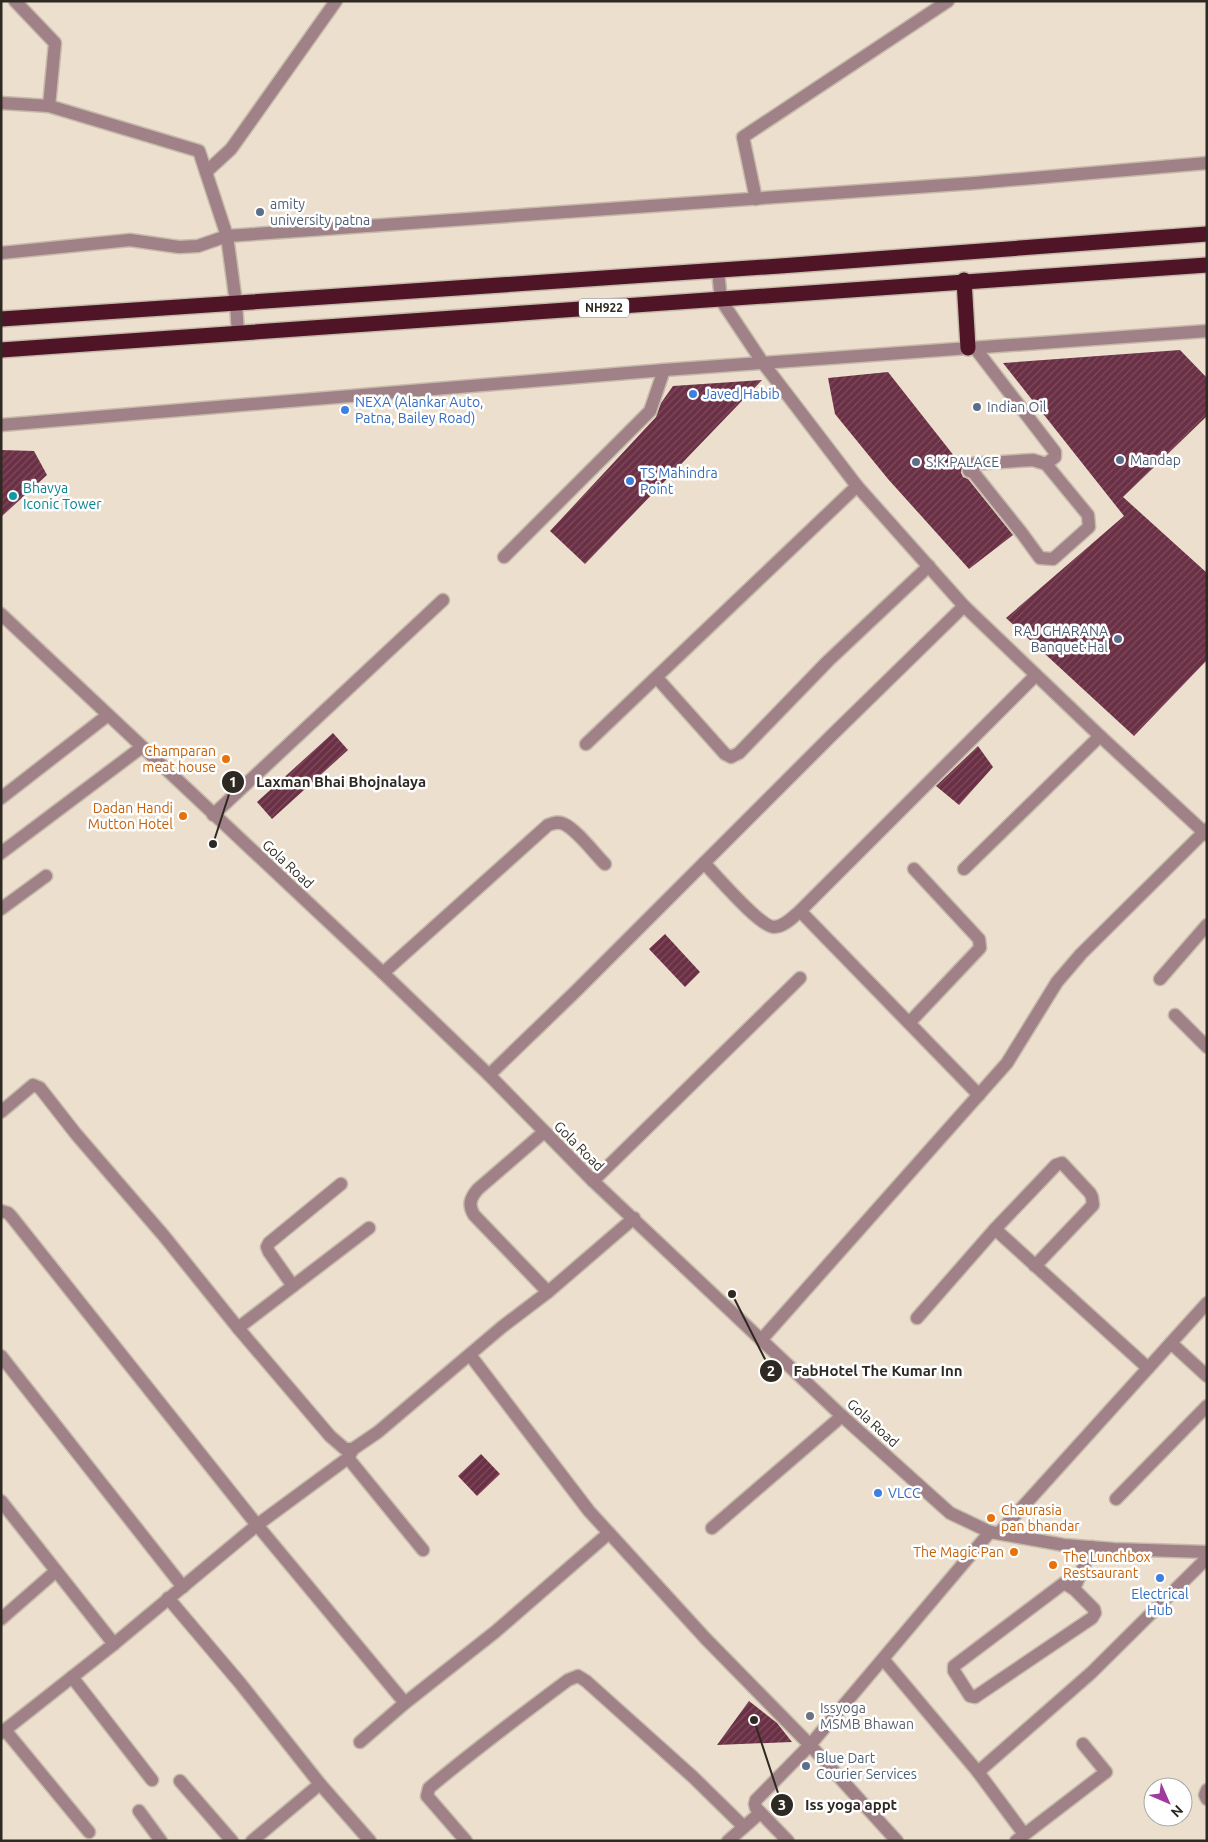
<svg xmlns="http://www.w3.org/2000/svg" width="1208" height="1842" font-family="Ubuntu,sans-serif">
<style>
.building{fill:url(#building-hatch)}
.lines{fill:none;stroke-linecap:round;stroke-linejoin:round}
.minor-casing{stroke:#c6bbab;stroke-width:15}
.highway-casing{stroke:#c6bbab;stroke-width:18}
.minor{stroke:#a08187;stroke-width:12}
.highway{stroke:#4f1527;stroke-width:15}
.service-dot{fill:#5c6f8a;stroke:#fff;stroke-width:2}
.shop-dot{fill:#3f7fe0;stroke:#fff;stroke-width:2}
.culture-dot{fill:#0f9aa8;stroke:#fff;stroke-width:2}
.food-dot{fill:#e8710a;stroke:#fff;stroke-width:2}
.worship-dot{fill:#6b7280;stroke:#fff;stroke-width:2}
.labels{text-anchor:middle;stroke-width:5;stroke-linejoin:round;paint-order:stroke}
.shield{fill:#fff;stroke:#6d6964;stroke-width:1}
.shield-label{font-size:12px;font-weight:bold;fill:#2e2922}
.service-label{font-size:14px;fill:#4e5e75;stroke:#fff;text-anchor:start}
.shop-label{font-size:14px;fill:#366cbe;stroke:#fff;text-anchor:start}
.culture-label{font-size:14px;fill:#0d838f;stroke:#fff;text-anchor:start}
.food-label{font-size:14px;fill:#c56008;stroke:#fff;text-anchor:end}
.street-label{font-size:14px;fill:#2e2922;stroke:#fff}
.worship-label{font-size:14px;fill:#5b616d;stroke:#fff;text-anchor:start}
.leader{fill:none;stroke:#2e2922;stroke-width:2}
.callout-dot{fill:#2e2922;stroke:#fff;stroke-width:2}
.mark-label{font-size:15px;text-anchor:middle;font-weight:bold;fill:#fff}
.callout-label{font-size:15px;text-anchor:middle;font-weight:bold;fill:#2e2922;stroke:#fff;stroke-width:5;stroke-linejoin:round;paint-order:stroke}
</style>
<defs>
<pattern id="building-hatch" width="6" height="6" patternUnits="userSpaceOnUse" patternTransform="scale(1.25)"><rect width="6" height="6" fill="#6b3045"/><path d="M-1 1l2-2M0 6l6-6M5 7l2-2" fill="none" stroke="#7c4d5d"/></pattern>
</defs>
<rect width="100%" height="100%" fill="#ecdfcd"/>
<g class="building">
<path d="M1180 350 1207 378V416L1123 497 1207 573V660L1134 736 1006 618 1124 516 1003 363Z"/>
<path d="M888 372 962 466 961 473 963 477 968 479 1013 535 969 569 888 479 835 414 828 378Z"/>
<path d="M762 380 585 564 550 531 656 417 661 403 673 386Z"/>
<path d="M1 450 34 451 47 475 1 517Z"/>
<path d="M333 733 348 750 272 819 257 802Z"/>
<path d="M978 746 993 767 959 805 936 786Z"/>
<path d="M665 934 700 972 685 987 649 949Z"/>
<path d="M481 1454 500 1474 477 1496 458 1476Z"/>
<path d="M749 1701 777 1723 792 1742 717 1745Z"/>
</g>
<g class="lines">
<g class="minor-casing">
<g id="minor">
<path d="M15 1 55 43 49 106 199 151 227 236 236 303 238 334"/>
<path d="M1 103 49 106"/>
<path d="M206 172 231 149 336 1"/>
<path d="M756 199 743 137 948 1"/>
<path d="M1 253 130 240 179 247 198 246 227 236 975 183 1207 163"/>
<path d="M718 271 721 300 763 363 857 486 964 606 1100 736 1207 835"/>
<path d="M975 348 1055 452V457L1046 464"/>
<path d="M1 425 664 370 1207 331"/>
<path d="M1033 460 1046 464 1088 515 1089 527 1053 559 1040 558 1021 532 973 472 969 471 970 464Z"/>
<path d="M504 557 650 411 664 370"/>
<path d="M1 614 383 973 489 1075 593 1181 842 1416 950 1513 990 1532 1064 1545 1114 1549 1207 1552"/>
<path d="M657 678 725 754 731 757 739 753 828 661 929 566"/>
<path d="M586 744 857 486"/>
<path d="M1 798 108 715"/>
<path d="M213 815 443 600"/>
<path d="M1 853 142 747"/>
<path d="M704 863C716 875 760 927 774 927 784 927 793 917 800 911L1036 675"/>
<path d="M964 869 1100 736"/>
<path d="M1 909 46 876"/>
<path d="M800 911 979 1095"/>
<path d="M383 973 548 825C553 823 558 821 564 824 577 830 594 853 605 864"/>
<path d="M1160 979 1207 925"/>
<path d="M1175 1015 1207 1047"/>
<path d="M909 1023 980 948 979 939 914 869"/>
<path d="M489 1075 575 992 832 735 964 606"/>
<path d="M1 1112 33 1085 40 1088 76 1134 164 1236 238 1328 330 1436 345 1449H353L378 1432 502 1327 548 1292 634 1218"/>
<path d="M544 1132 478 1189C470 1198 468 1205 474 1215L548 1292"/>
<path d="M593 1181 800 978"/>
<path d="M1 1211 8 1213 11 1216 257 1525 405 1703"/>
<path d="M995 1229 1148 1368"/>
<path d="M293 1286 269 1252 267 1247 269 1243 341 1184"/>
<path d="M917 1318 995 1229 1056 1165 1062 1163 1090 1193 1092 1197 1093 1205 1035 1266"/>
<path d="M238 1328 369 1228"/>
<path d="M762 1339 1007 1063 1057 982 1081 954 1207 829"/>
<path d="M1171 1343 1207 1376"/>
<path d="M470 1355 589 1511 706 1639 810 1745 897 1841"/>
<path d="M1 1356 183 1587"/>
<path d="M348 1458 423 1550"/>
<path d="M1116 1499 1207 1406"/>
<path d="M1 1501 114 1644 257 1525 348 1458 353 1449"/>
<path d="M712 1528 842 1416"/>
<path d="M999 1533 1207 1303"/>
<path d="M1064 1583 1074 1589 1094 1609 1095 1613 1092 1618 975 1697 970 1696 954 1671V1666Z"/>
<path d="M1074 1589 1092 1547"/>
<path d="M168 1598 240 1683 320 1784 370 1841"/>
<path d="M1 1619 56 1571"/>
<path d="M883 1659 978 1772 1024 1834"/>
<path d="M72 1677 152 1780"/>
<path d="M5 1730 89 1832"/>
<path d="M1 1733 114 1644"/>
<path d="M360 1742 405 1703 495 1632 609 1533"/>
<path d="M978 1772 1091 1673 1207 1558"/>
<path d="M180 1781 232 1841"/>
<path d="M1207 1790 1205 1795 1207 1799"/>
<path d="M139 1811 161 1841"/>
<path d="M252 1841 320 1784"/>
<path d="M466 1841 427 1796 429 1788C474 1750 521 1715 568 1680L578 1676 586 1681 693 1777 744 1827"/>
<path d="M728 1841 760 1813"/>
<path d="M788 1841 756 1808 755 1804 756 1800 810 1745 990 1532"/>
<path d="M1016 1841 1106 1772 1083 1744"/>
</g>
</g>
<g class="highway-casing">
<g id="highway">
<path d="M964 280 968 348"/>
<path d="M1 319 780 266 1207 234"/>
<path d="M1 350C403 323 805 291 1207 265"/>
</g>
</g>
<use href="#minor" class="minor"/>
<use href="#highway" class="highway"/>
</g>
<g class="service-dot">
<circle cx="260" cy="212" r="5"/>
<circle cx="977" cy="407" r="5"/>
<circle cx="1120" cy="460" r="5"/>
<circle cx="916" cy="462" r="5"/>
<circle cx="1118" cy="639" r="5"/>
<circle cx="806" cy="1766" r="5"/>
</g>
<g class="shop-dot">
<circle cx="693" cy="394" r="5"/>
<circle cx="345" cy="410" r="5"/>
<circle cx="630" cy="481" r="5"/>
<circle cx="878" cy="1493" r="5"/>
<circle cx="1160" cy="1578" r="5"/>
</g>
<circle class="culture-dot" cx="13" cy="496" r="5"/>
<g class="food-dot">
<circle cx="226" cy="759" r="5"/>
<circle cx="183" cy="816" r="5"/>
<circle cx="991" cy="1518" r="5"/>
<circle cx="1014" cy="1552" r="5"/>
<circle cx="1053" cy="1565" r="5"/>
</g>
<circle class="worship-dot" cx="810" cy="1716" r="5"/>
<g class="labels">
<rect class="shield" x="579" y="298.5" width="50" height="19" rx="4"/>
<g class="shield-label">
<text x="604" y="312">NH922</text>
</g>
<g class="service-label">
<text x="270" y="209">amity<tspan x="270" dy="16">university patna</tspan></text>
<text x="987" y="412">Indian Oil</text>
<text x="1130" y="465">Mandap</text>
<text x="926" y="467">S.K.PALACE</text>
<text x="1108" y="636" text-anchor="end">RAJ GHARANA<tspan x="1108" dy="16">Banquet Hal</tspan></text>
<text x="816" y="1763">Blue Dart<tspan x="816" dy="16">Courier Services</tspan></text>
</g>
<g class="shop-label">
<text x="703" y="399">Javed Habib</text>
<text x="355" y="407">NEXA (Alankar Auto,<tspan x="355" dy="16">Patna, Bailey Road)</tspan></text>
<text x="640" y="478">TS Mahindra<tspan x="640" dy="16">Point</tspan></text>
<text x="888" y="1498">VLCC</text>
<text x="1160" y="1599" text-anchor="middle">Electrical<tspan x="1160" dy="16">Hub</tspan></text>
</g>
<g class="culture-label">
<text x="23" y="493">Bhavya<tspan x="23" dy="16">Iconic Tower</tspan></text>
</g>
<g class="food-label">
<text x="216" y="756">Champaran<tspan x="216" dy="16">meat house</tspan></text>
<text x="173" y="813">Dadan Handi<tspan x="173" dy="16">Mutton Hotel</tspan></text>
<text x="1001" y="1515" text-anchor="start">Chaurasia<tspan x="1001" dy="16">pan bhandar</tspan></text>
<text x="1004" y="1557">The Magic Pan</text>
<text x="1063" y="1562" text-anchor="start">The Lunchbox<tspan x="1063" dy="16">Restsaurant</tspan></text>
</g>
<g class="street-label">
<text transform="translate(288 864) rotate(43)" y="5">Gola Road</text>
<text transform="translate(579 1146) rotate(45)" y="5">Gola Road</text>
<text transform="translate(873 1423) rotate(42)" y="5">Gola Road</text>
</g>
<g class="worship-label">
<text x="820" y="1713">Issyoga<tspan x="820" dy="16">MSMB Bhawan</tspan></text>
</g>
</g>
<path class="leader" d="M213 844L233 782M732 1294L771 1371M754 1720L782 1805"/>
<g class="callout-dot">
<circle cx="213" cy="844" r="5"/>
<circle cx="732" cy="1294" r="5"/>
<circle cx="754" cy="1720" r="5"/>
<circle cx="233" cy="782" r="12"/>
<circle cx="771" cy="1371" r="12"/>
<circle cx="782" cy="1805" r="12"/>
</g>
<g class="mark-label">
<text x="233" y="787">1</text>
<text x="771" y="1376">2</text>
<text x="782" y="1810">3</text>
</g>
<g class="callout-label">
<text x="341" y="787">Laxman Bhai Bhojnalaya</text>
<text x="878" y="1376">FabHotel The Kumar Inn</text>
<text x="851" y="1810">Iss yoga appt</text>
</g>
<rect width="1208" height="1842" fill="none" stroke="#2e2922" stroke-width="5"/>
<g transform="translate(1168 1802) rotate(135)"><circle r="24" fill="#ffffff" stroke="#aba9a7"/>
<path d="M0-4L9 19L0 12L-9 19Z" fill="#a03a9e"/>
<text y="-8" font-size="14" font-weight="bold" text-anchor="middle" fill="#2e2922">N</text>
</g>
</svg>
